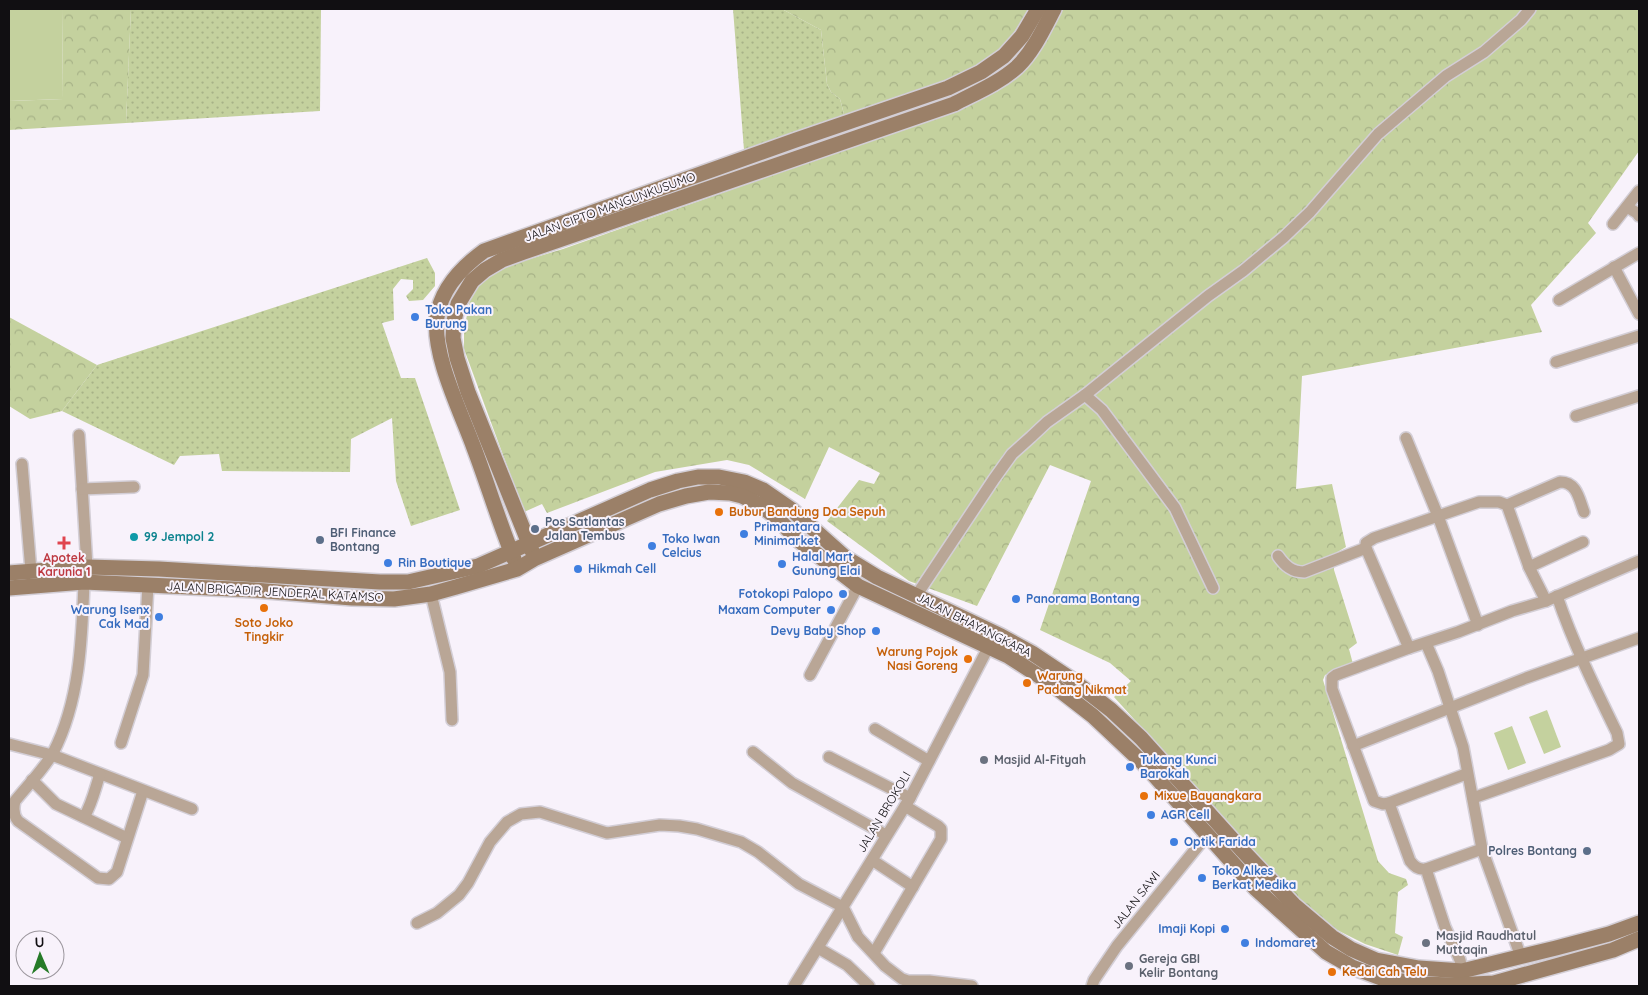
<svg xmlns="http://www.w3.org/2000/svg" width="1648" height="995" font-family="Quicksand,sans-serif">
<style>
.grass{fill:url(#grass-dots)}
.forest{fill:url(#forest-crowns)}
.garden{fill:#c4d19e}
.lines{fill:none;stroke-linecap:round;stroke-linejoin:round}
.street-casing{stroke:#d3ced6;stroke-width:14}
.secondary-casing{stroke:#d3ced6;stroke-width:18}
.street{stroke:#b9a696;stroke-width:11}
.secondary{stroke:#9b8068;stroke-width:15}
.shop-dot{fill:#3f7fe0;stroke:#f8f2fb;stroke-width:2}
.food-dot{fill:#e8710a;stroke:#f8f2fb;stroke-width:2}
.service-dot{fill:#5c6f8a;stroke:#f8f2fb;stroke-width:2}
.culture-dot{fill:#0f9aa8;stroke:#f8f2fb;stroke-width:2}
.health-dot{fill:#e0444e;stroke:#f8f2fb;stroke-width:2}
.worship-dot{fill:#6b7280;stroke:#f8f2fb;stroke-width:2}
.labels{text-anchor:middle;stroke-width:4;stroke-linejoin:round;paint-order:stroke}
.street-label{font-size:12px;fill:#110f12;stroke:#f8f2fb}
.shop-label{font-size:12px;font-weight:bold;fill:#366cbe;stroke:#f8f2fb;text-anchor:start}
.food-label{font-size:12px;font-weight:bold;fill:#c56008;stroke:#f8f2fb;text-anchor:start}
.service-label{font-size:12px;font-weight:bold;fill:#4e5e75;stroke:#f8f2fb;text-anchor:start}
.culture-label{font-size:12px;font-weight:bold;fill:#0d838f;stroke:#f8f2fb;text-anchor:start}
.health-label{font-size:12px;font-weight:bold;fill:#be3a42;stroke:#f8f2fb}
.worship-label{font-size:12px;font-weight:bold;fill:#5b616d;stroke:#f8f2fb;text-anchor:start}
</style>
<defs>
<pattern id="grass-dots" width="8" height="8" patternUnits="userSpaceOnUse" patternTransform="scale(1.25)"><rect width="8" height="8" fill="#c4d19e"/><path d="M2 2h.1M6 6h.1" fill="none" stroke="#a7b287" stroke-width="1.8" stroke-linecap="round"/></pattern>
<pattern id="forest-crowns" width="20" height="18" patternUnits="userSpaceOnUse" patternTransform="scale(1.25)"><rect width="20" height="18" fill="#c4d19e"/><path d="M2 6a3 3 0 1 1 6 0M12 15a3 3 0 1 1 6 0" fill="none" stroke="#a7b287"/></pattern>
</defs>
<rect width="100%" height="100%" fill="#f8f2fb"/>
<g class="grass">
<path d="M131 9H321L320 111 126 123Z"/>
<path d="M733 9H782L821 30 827 84 831 92 840 99 845 118 744 150Z"/>
<path d="M427 258 435 273V286L423 300 409 301 406 296 413 289V280L401 279 393 289 394 320 382 323 401 378H415L460 510 411 526 396 481 392 418 351 439 350 472 222 471 219 454 180 456 174 465 62 411 97 365Z"/>
</g>
<g class="forest">
<path d="M62 9H131L126 123 9 130V101L63 99Z"/>
<path d="M782 9H1029L1025 16 1002 50 979 68 946 84 845 118 840 99 831 92 827 84 821 30Z"/>
<path d="M1063 9H1639V151L1588 223 1596 233 1531 305 1542 332 1302 376 1296 489 1332 484 1346 547 1334 554V570L1357 643 1349 649 1353 664 1325 675 1323 680 1378 861 1389 873 1406 879 1408 885 1398 892 1395 933 1403 937 1398 955 1365 944 1331 927 1284 885 1114 697 1131 681 1110 663 1040 630 1091 481 1050 465 977 606 909 581 827 521 859 480 874 484 880 473 829 447 805 499 749 465 727 460 655 472 547 513 542 504 524 512 464 349V330L471 295 486 272 563 249 934 118 998 91 1025 67 1053 29Z"/>
<path d="M9 317 97 365 62 411 30 419 9 406Z"/>
</g>
<g class="garden">
<path d="M9 9H62L63 99 9 101Z"/>
<path d="M1547 710 1561 747 1544 754 1529 717Z"/>
<path d="M1512 726 1526 763 1508 770 1494 733Z"/>
</g>
<g class="lines">
<g class="street-casing">
<g id="street">
<path d="M1627 207 1637 213 1639 216"/>
<path d="M1613 224 1639 191"/>
<path d="M1614 267 1639 314"/>
<path d="M1559 300 1639 253"/>
<path d="M1556 362 1639 336"/>
<path d="M1085 395 1102 410 1175 508 1213 588"/>
<path d="M1576 416 1639 396"/>
<path d="M79 435 87 567"/>
<path d="M1406 438 1438 516 1478 625"/>
<path d="M22 464 31 571"/>
<path d="M82 489 134 487"/>
<path d="M1507 505 1560 482C1577 482 1579 499 1584 512"/>
<path d="M1278 556C1285 566 1292 572 1304 572L1366 548"/>
<path d="M1529 567 1583 542"/>
<path d="M84 582C82 639 80 701 53 753 43 770 27 786 15 801 13 809 13 815 18 821L98 878 109 879 117 872 143 791"/>
<path d="M431 594 450 672 452 720"/>
<path d="M916 596 994 479 1012 454 1031 437 1047 422 1085 395 1208 296 1243 271 1284 237 1310 212 1378 134 1446 76 1484 52 1521 20 1530 9"/>
<path d="M1426 643 1438 671 1463 747 1482 849 1521 957"/>
<path d="M1409 648 1366 548V543L1374 538 1479 502H1499L1507 505 1529 567 1546 601"/>
<path d="M810 675 858 586"/>
<path d="M875 729 929 761"/>
<path d="M121 743 143 675 148 585"/>
<path d="M9 744 52 755 192 809"/>
<path d="M1353 746 1526 678 1639 638"/>
<path d="M753 752 792 783 886 835"/>
<path d="M829 757 910 798"/>
<path d="M1466 774 1389 803 1383 804 1374 801 1332 689V678L1336 675 1409 648 1458 632 1512 611 1546 601 1639 561"/>
<path d="M32 780 56 804 127 838"/>
<path d="M1473 798 1609 750 1619 744 1617 733C1595 688 1573 643 1557 596"/>
<path d="M1389 803 1410 861C1414 866 1418 870 1426 869L1445 927 1460 960 1462 971"/>
<path d="M84 817C92 804 95 789 100 774"/>
<path d="M872 860 913 887"/>
<path d="M1426 869 1482 849"/>
<path d="M417 923 437 913 459 895 468 883 490 842 507 822 521 814 540 812 607 833 660 825 679 826 697 829 741 842 758 852 799 884 843 907 858 937 885 966 902 979 908 981H929L972 986"/>
<path d="M818 948 847 965 869 986"/>
<path d="M874 953 941 839V829L938 826 905 806"/>
<path d="M794 986 910 798 989 646"/>
<path d="M1092 986 1094 980 1117 946 1207 835"/>
</g>
</g>
<g class="secondary-casing">
<g id="secondary">
<path d="M532 551 468 392 457 358 453 338 454 321 458 304 472 281 485 270 502 260 524 252 954 104C975 93 999 83 1017 67 1033 52 1044 28 1054 9"/>
<path d="M514 559C499 522 488 485 474 448 461 412 432 355 437 317 441 289 462 267 484 251L796 140 948 88 981 72 1004 56 1022 36 1038 9"/>
<path d="M9 573 87 567 159 569 380 582H408L478 566 650 490 678 481 698 477H719L744 482 763 490 792 510 846 558 877 577 1001 636 1032 653 1071 679 1111 710 1141 738 1241 849 1294 905 1332 937 1351 949 1376 960 1419 968 1462 971 1556 948 1609 934 1639 923"/>
<path d="M9 588 84 582 254 590 352 598 394 599 431 594 456 587 517 569 534 559 659 504 686 496 709 492 730 493 742 496 760 505 776 517 797 539 858 586 1008 656 1053 685 1093 716 1145 765 1256 889 1326 952 1352 967 1381 978 1421 984 1454 985 1494 983 1613 950 1639 939"/>
</g>
</g>
<use href="#street" class="street"/>
<use href="#secondary" class="secondary"/>
</g>
<g class="shop-dot">
<circle cx="415" cy="317" r="5"/>
<circle cx="744" cy="534" r="5"/>
<circle cx="652" cy="546" r="5"/>
<circle cx="388" cy="563" r="5"/>
<circle cx="782" cy="564" r="5"/>
<circle cx="578" cy="569" r="5"/>
<circle cx="843" cy="594" r="5"/>
<circle cx="1016" cy="599" r="5"/>
<circle cx="831" cy="610" r="5"/>
<circle cx="159" cy="617" r="5"/>
<circle cx="876" cy="631" r="5"/>
<circle cx="1130" cy="767" r="5"/>
<circle cx="1151" cy="815" r="5"/>
<circle cx="1174" cy="842" r="5"/>
<circle cx="1202" cy="878" r="5"/>
<circle cx="1225" cy="929" r="5"/>
<circle cx="1245" cy="943" r="5"/>
</g>
<g class="food-dot">
<circle cx="719" cy="512" r="5"/>
<circle cx="264" cy="608" r="5"/>
<circle cx="968" cy="659" r="5"/>
<circle cx="1027" cy="683" r="5"/>
<circle cx="1144" cy="796" r="5"/>
<circle cx="1332" cy="972" r="5"/>
</g>
<g class="service-dot">
<circle cx="535" cy="529" r="5"/>
<circle cx="320" cy="540" r="5"/>
<circle cx="1587" cy="851" r="5"/>
</g>
<circle class="culture-dot" cx="134" cy="537" r="5"/>
<path class="health-dot" d="M61.5 535.5h5v5h5v5h-5v5h-5v-5h-5v-5h5z"/>
<g class="worship-dot">
<circle cx="984" cy="760" r="5"/>
<circle cx="1426" cy="943" r="5"/>
<circle cx="1129" cy="966" r="5"/>
</g>
<g class="labels">
<g class="street-label">
<text transform="translate(610 207) rotate(-20)" y="4">JALAN CIPTO MANGUNKUSUMO</text>
<text transform="translate(275 592) rotate(3)" y="4">JALAN BRIGADIR JENDERAL KATAMSO</text>
<text transform="translate(974 625) rotate(27)" y="4">JALAN BHAYANGKARA</text>
<text transform="translate(884 812) rotate(-59)" y="4">JALAN BROKOLI</text>
<text transform="translate(1136 900) rotate(-52)" y="4">JALAN SAWI</text>
</g>
<g class="shop-label">
<text x="425" y="314">Toko Pakan<tspan x="425" dy="14">Burung</tspan></text>
<text x="754" y="531">Primantara<tspan x="754" dy="14">Minimarket</tspan></text>
<text x="662" y="543">Toko Iwan<tspan x="662" dy="14">Celcius</tspan></text>
<text x="792" y="561">Halal Mart<tspan x="792" dy="14">Gunung Elai</tspan></text>
<text x="398" y="567">Rin Boutique</text>
<text x="588" y="573">Hikmah Cell</text>
<text x="833" y="598" text-anchor="end">Fotokopi Palopo</text>
<text x="1026" y="603">Panorama Bontang</text>
<text x="149" y="614" text-anchor="end">Warung Isenx<tspan x="149" dy="14">Cak Mad</tspan></text>
<text x="821" y="614" text-anchor="end">Maxam Computer</text>
<text x="866" y="635" text-anchor="end">Devy Baby Shop</text>
<text x="1140" y="764">Tukang Kunci<tspan x="1140" dy="14">Barokah</tspan></text>
<text x="1161" y="819">AGR Cell</text>
<text x="1184" y="846">Optik Farida</text>
<text x="1212" y="875">Toko Alkes<tspan x="1212" dy="14">Berkat Medika</tspan></text>
<text x="1215" y="933" text-anchor="end">Imaji Kopi</text>
<text x="1255" y="947">Indomaret</text>
</g>
<g class="food-label">
<text x="729" y="516">Bubur Bandung Doa Sepuh</text>
<text x="264" y="627" text-anchor="middle">Soto Joko<tspan x="264" dy="14">Tingkir</tspan></text>
<text x="958" y="656" text-anchor="end">Warung Pojok<tspan x="958" dy="14">Nasi Goreng</tspan></text>
<text x="1037" y="680">Warung<tspan x="1037" dy="14">Padang Nikmat</tspan></text>
<text x="1154" y="800">Mixue Bayangkara</text>
<text x="1342" y="976">Kedai Cah Telu</text>
</g>
<g class="service-label">
<text x="545" y="526">Pos Satlantas<tspan x="545" dy="14">Jalan Tembus</tspan></text>
<text x="330" y="537">BFI Finance<tspan x="330" dy="14">Bontang</tspan></text>
<text x="1577" y="855" text-anchor="end">Polres Bontang</text>
</g>
<g class="culture-label">
<text x="144" y="541">99 Jempol 2</text>
</g>
<g class="health-label">
<text x="64" y="562">Apotek<tspan x="64" dy="14">Karunia 1</tspan></text>
</g>
<g class="worship-label">
<text x="994" y="764">Masjid Al-Fityah</text>
<text x="1436" y="940">Masjid Raudhatul<tspan x="1436" dy="14">Muttaqin</tspan></text>
<text x="1139" y="963">Gereja GBI<tspan x="1139" dy="14">Kelir Bontang</tspan></text>
</g>
</g>
<rect width="1648" height="995" fill="none" stroke="#110f12" stroke-width="20"/>
<g transform="translate(40 955) rotate(358)"><circle r="24" fill="#f8f2fb" stroke="#9c979e"/>
<path d="M0-4L9 19L0 12L-9 19Z" fill="#267b28"/>
<text y="-8" font-size="14" font-weight="bold" text-anchor="middle" fill="#110f12">U</text>
</g>
</svg>
